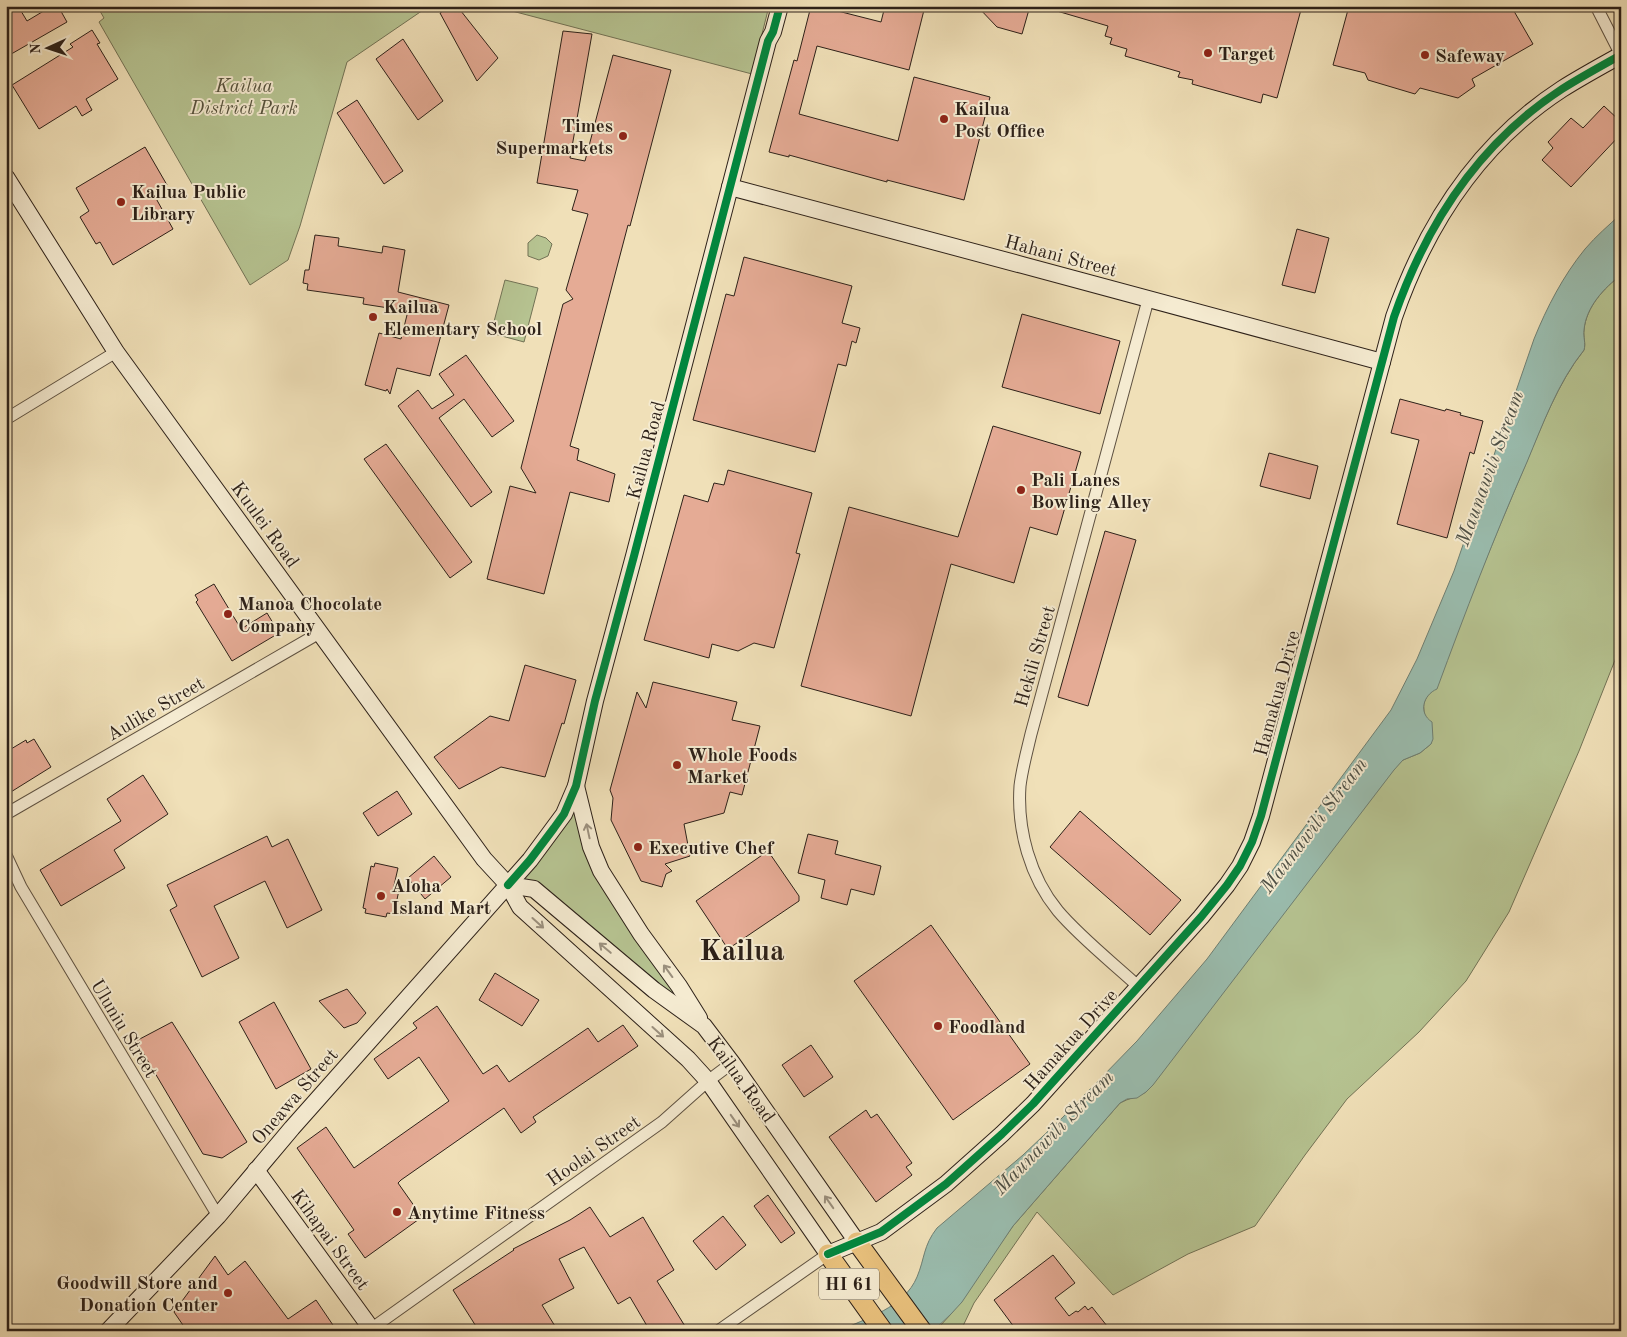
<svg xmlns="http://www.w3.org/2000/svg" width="1627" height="1337" font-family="'Old Standard TT',serif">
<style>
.green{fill:#b6c391;stroke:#727255}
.water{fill:#9abdaf;stroke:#6e7f73}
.building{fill:#e5ab95;stroke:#2d2119}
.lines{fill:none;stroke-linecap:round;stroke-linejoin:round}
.street-casing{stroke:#5e5141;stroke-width:13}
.secondary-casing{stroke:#2d2119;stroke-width:18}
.primary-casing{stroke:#2d2119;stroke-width:21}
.street{stroke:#f5ebd1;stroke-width:11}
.secondary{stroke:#f5ebd1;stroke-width:16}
.primary{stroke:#e8c07c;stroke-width:19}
.cycleway-casing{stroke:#f5ebd1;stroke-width:11}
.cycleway{stroke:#00873e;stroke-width:8}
.oneway{stroke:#9b907e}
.poi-dot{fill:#8f2418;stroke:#f5ebd1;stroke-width:2}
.labels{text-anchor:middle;stroke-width:4;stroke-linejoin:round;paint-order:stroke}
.shield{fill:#f5ebd1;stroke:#695e50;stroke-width:1}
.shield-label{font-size:18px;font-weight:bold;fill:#2d2119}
.poi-label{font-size:19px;font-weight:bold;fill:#2d2119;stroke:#f5ebd1;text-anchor:start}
.park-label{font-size:19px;font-style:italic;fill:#56523d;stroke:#f5ebd1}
.street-label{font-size:19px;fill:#2d2119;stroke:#f5ebd1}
.water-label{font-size:20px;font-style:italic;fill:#4e5046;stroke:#f5ebd1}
.town-label{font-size:29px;font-weight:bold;fill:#2d2119;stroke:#f5ebd1}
</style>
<rect width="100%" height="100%" fill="#f0e0b8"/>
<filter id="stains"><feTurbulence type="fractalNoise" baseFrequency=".004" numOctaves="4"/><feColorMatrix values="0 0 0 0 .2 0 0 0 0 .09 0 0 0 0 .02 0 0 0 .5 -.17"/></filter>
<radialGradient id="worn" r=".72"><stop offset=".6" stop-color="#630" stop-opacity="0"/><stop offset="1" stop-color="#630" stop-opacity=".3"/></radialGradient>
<g class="green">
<path d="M97 6H429L347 62 300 226 288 260 250 285 99 22 104 18Z"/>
<path d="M493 6H769L752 74Z"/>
<path d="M537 235 546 238 552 244 548 256 539 260 528 256V243Z"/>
<path d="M1621 275V645L1579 751 1509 912 1466 981 1419 1032 1347 1099 1305 1155 1255 1226 1188 1254 1113 1295 1037 1212 974 1303 963 1326 945 1331 940 1326 951 1314 1013 1226 1120 1103C1129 1098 1138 1097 1146 1092L1394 769 1403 760 1420 753 1431 744C1429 735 1422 709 1424 703 1425 699 1428 695 1431 692 1463 618 1492 542 1524 468 1541 428 1557 384 1584 350 1586 343 1583 337 1584 330 1586 307 1604 288 1621 275Z"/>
<path d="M505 280 538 288 524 342 491 333Z"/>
<path d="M576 786 591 847 704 1026 536 890 508 885Z"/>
</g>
<path class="water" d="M1621 214V275C1604 288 1586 307 1584 330 1583 337 1586 343 1584 350 1558 382 1543 424 1527 462 1494 537 1465 613 1437 689 1423 695 1418 713 1432 722L1433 739 1431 744 1420 753 1403 760 1394 770 1153 1085 1146 1092 1137 1098 1127 1099 1120 1103 1113 1111 1013 1226 962 1302 951 1314 933 1331H839C866 1318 904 1308 917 1277 925 1258 923 1246 937 1228L1023 1155 1062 1118 1137 1041 1207 959 1391 710 1417 659 1454 571 1534 339C1547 307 1563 276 1585 249 1596 236 1609 225 1621 214Z"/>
<g class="building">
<path d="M6 6H18L27 21 52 6H58L67 22 6 57Z"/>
<path d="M451 6H457L498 58 477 81 440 13Z"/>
<path d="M811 6H818L881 22 885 6H925L909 70 817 46 799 114 898 141 914 77 990 97 964 200 887 180V182L789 155V157L769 152 794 60 797 61Z"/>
<path d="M977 6H1030L1022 34 997 27Z"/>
<path d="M1050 6H1302L1277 98 1263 94 1261 103 1192 84 1193 80 1178 77 1180 72 1125 56 1127 49 1110 44 1112 38 1105 36 1108 26 1050 9Z"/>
<path d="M1349 6H1511L1533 44 1472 79 1475 86 1458 98 1420 88 1415 94 1368 80 1365 73 1333 65Z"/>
<path d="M92 30 100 43 97 44 118 79 86 99 92 110 82 116 76 106 39 129 12 85 73 47 70 44Z"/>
<path d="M563 31 592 34 570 158 585 161 613 55 671 70 630 226 628 225 570 446 579 449 577 460 615 474 609 502 570 492 544 594 487 579 510 486 536 493 521 468 563 304 573 299 566 290 588 214 572 210 578 190 537 183Z"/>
<path d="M403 39 443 101 418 120 376 59Z"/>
<path d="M357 100 403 171 384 184 337 113Z"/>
<path d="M1604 106 1621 122V134L1571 187 1542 160 1553 148 1548 142 1571 118 1583 128Z"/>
<path d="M145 147 167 185 153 193 173 229 113 265 100 242 96 244 80 217 89 211 76 188Z"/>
<path d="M1297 229 1329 238 1315 293 1282 285Z"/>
<path d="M315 235 339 238 338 246 382 253 383 246 405 250 398 292 449 305 430 376 397 368 390 394 387 389 386 391 365 385 379 333 401 339 408 311 363 304 364 298 307 290 308 284 303 283 305 270H309Z"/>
<path d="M744 257 852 286 842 323 860 328 856 343 852 341 846 366 838 364 815 452 693 420 726 294 734 296Z"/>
<path d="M1022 314 1120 341 1100 414 1002 387Z"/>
<path d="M466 355 514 421 492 437 464 399 439 418 492 492 471 507 398 406 418 390 432 409 454 395 439 374Z"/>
<path d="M1400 399 1445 411 1446 409 1461 413 1460 415 1483 421 1474 454 1470 452 1447 538 1397 524 1419 440 1391 433Z"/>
<path d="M993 426 1081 452 1057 535 1030 527 1014 583 951 564 911 716 801 686 849 507 958 537Z"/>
<path d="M386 444 472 562 450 578 364 459Z"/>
<path d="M1269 453 1318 466 1310 499 1260 486Z"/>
<path d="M728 470 812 493 796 553 800 554 774 648 754 643 738 651 712 644 709 658 644 640 684 495 708 502 714 483 724 485Z"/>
<path d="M1105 531 1136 540 1088 706 1058 697Z"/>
<path d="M214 584 241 629 267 613 279 633 232 661 196 602 198 600 195 595Z"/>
<path d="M525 665 576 680 564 724 562 723 545 777 501 767 459 789 434 757 490 716 509 721Z"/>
<path d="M653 682 737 702 732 720 760 726 742 795 730 792 724 813 684 824 690 856 665 864 672 871 666 874 662 887 641 881 611 820 613 798 610 790 637 692 646 708Z"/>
<path d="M34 739 51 767 6 795V752L26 740 27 743Z"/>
<path d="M143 775 168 814 114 850 125 868 61 906 40 870 121 821 107 799Z"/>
<path d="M397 791 412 814 378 836 363 813Z"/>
<path d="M1080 811 1181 900 1150 935 1050 847Z"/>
<path d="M808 834 838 841 835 854 881 866 874 895 851 889 847 905 821 898 825 880 798 873Z"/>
<path d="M267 836 272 847 288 839 322 910 287 928 265 881 214 906 239 958 202 977 170 910 177 906 167 885Z"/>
<path d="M768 851 799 896V901L728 949 696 901Z"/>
<path d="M434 856 451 877 425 899 408 878Z"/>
<path d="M375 863 398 868 393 890 400 885 394 914 387 913 386 917 365 913 366 909 363 908 371 866 374 867Z"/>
<path d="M931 925 1030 1064 953 1120 854 981Z"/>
<path d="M495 973 539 1000 522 1026 479 1000Z"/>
<path d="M347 989 366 1013 357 1023 344 1028 319 1001Z"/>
<path d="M274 1002 311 1069 276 1089 239 1022Z"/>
<path d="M437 1006 483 1074 497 1065 509 1082 588 1028 598 1042 623 1025 638 1046 533 1117 536 1122 521 1133 504 1108 401 1180 398 1183 422 1217 365 1258 348 1234 354 1230 297 1148 326 1127 354 1168 449 1101 419 1057 388 1079 374 1059 417 1028 413 1023Z"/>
<path d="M172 1022 247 1142 222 1158 203 1154 136 1041Z"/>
<path d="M811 1045 833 1077 804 1097 782 1065Z"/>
<path d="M866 1110 871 1118 877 1114 912 1163 906 1167 912 1175 876 1202 829 1137Z"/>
<path d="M768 1195 795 1233 781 1243 754 1206Z"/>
<path d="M590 1207 610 1237 643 1217 674 1270 657 1281 688 1331H650L630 1297 618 1304 584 1247 559 1259 574 1288 542 1305 558 1331H479L453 1290 514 1250 513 1249 570 1220Z"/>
<path d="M723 1216 746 1245 716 1270 693 1241Z"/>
<path d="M1053 1255 1075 1283 1055 1298 1069 1316 1076 1311 1078 1312 1085 1306 1088 1310 1092 1307 1111 1331H1017L994 1300Z"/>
<path d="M215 1256 228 1275 245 1261 288 1319 316 1300 337 1331H187L174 1312Z"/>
</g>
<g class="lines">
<g class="street-casing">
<g id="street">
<path d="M1596 6 1621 55"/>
<path d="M6 419 116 352"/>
<path d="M6 814 321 632"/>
<path d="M6 855 21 887 218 1216"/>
<path d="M1139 987C1113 963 1081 938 1058 911 1030 877 1017 830 1020 786 1022 769 1027 751 1031 734L1148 300"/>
<path d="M371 1329 662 1122 708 1081 732 1063"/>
<path d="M718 1331 828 1254"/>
</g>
</g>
<g class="secondary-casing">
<g id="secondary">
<path d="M6 177 116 352 484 859 508 885 520 907 688 1059 708 1081 828 1254 881 1232 946 1184 1002 1134 1033 1104 1201 917 1227 885 1240 866 1252 842 1261 816 1394 317C1426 225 1479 143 1562 89 1581 77 1601 66 1621 55"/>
<path d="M730 187C948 244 1164 304 1382 362"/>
<path d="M576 786 591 847 601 871 641 934 679 986 699 1018"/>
<path d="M508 885 534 889 654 990 704 1026 732 1063 857 1242"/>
<path d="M256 1170 373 1331"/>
<path d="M108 1331 218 1216 292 1128 530 860 564 814 576 786 595 701 634 556 768 41 773 32 780 6"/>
</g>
</g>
<g class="primary-casing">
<g id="primary">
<path d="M857 1242 922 1331"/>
<path d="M828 1254 883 1331"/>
</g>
</g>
<use href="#street" class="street"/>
<use href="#secondary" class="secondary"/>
<use href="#primary" class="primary"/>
<g class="cycleway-casing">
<g id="cycleway">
<path d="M508 885 530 860 554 828 564 814 576 786 595 701 634 556 768 41 773 32 780 6"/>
<path d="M828 1254 881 1232 946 1184 1002 1134 1033 1104 1201 917 1227 885 1240 866 1252 842 1261 816 1394 317C1426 225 1479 143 1562 89 1581 77 1601 66 1621 55"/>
</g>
</g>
<use href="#cycleway" class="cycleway"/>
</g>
<defs><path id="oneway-shaft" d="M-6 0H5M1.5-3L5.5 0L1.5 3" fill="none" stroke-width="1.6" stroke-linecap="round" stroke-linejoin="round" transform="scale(1.25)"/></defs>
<g class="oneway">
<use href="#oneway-shaft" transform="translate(588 831) rotate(-102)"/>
<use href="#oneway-shaft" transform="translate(538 923) rotate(42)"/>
<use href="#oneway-shaft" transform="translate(605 948) rotate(-140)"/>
<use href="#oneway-shaft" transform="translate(668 971) rotate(-126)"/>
<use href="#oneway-shaft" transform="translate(658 1032) rotate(42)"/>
<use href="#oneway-shaft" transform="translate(735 1121) rotate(55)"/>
<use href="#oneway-shaft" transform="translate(829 1202) rotate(-125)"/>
</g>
<g class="poi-dot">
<circle cx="1208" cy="53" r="5"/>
<circle cx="1425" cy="55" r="5"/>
<circle cx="944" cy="119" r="5"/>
<circle cx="623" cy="136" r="5"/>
<circle cx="121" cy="202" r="5"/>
<circle cx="373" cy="317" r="5"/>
<circle cx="1021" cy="490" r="5"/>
<circle cx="228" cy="614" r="5"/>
<circle cx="677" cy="765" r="5"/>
<circle cx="638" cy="847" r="5"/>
<circle cx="381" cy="896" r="5"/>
<circle cx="938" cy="1026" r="5"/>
<circle cx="397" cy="1212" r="5"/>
<circle cx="228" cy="1293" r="5"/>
</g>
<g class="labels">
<rect class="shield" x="819" y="1268.5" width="60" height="31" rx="4"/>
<g class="shield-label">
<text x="849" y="1290">HI 61</text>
</g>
<g class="poi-label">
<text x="1218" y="60">Target</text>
<text x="1435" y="62">Safeway</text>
<text x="954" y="115">Kailua<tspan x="954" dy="22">Post Office</tspan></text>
<text x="613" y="132" text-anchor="end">Times<tspan x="613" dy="22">Supermarkets</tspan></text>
<text x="131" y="198">Kailua Public<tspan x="131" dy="22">Library</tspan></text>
<text x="383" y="313">Kailua<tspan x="383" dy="22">Elementary School</tspan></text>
<text x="1031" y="486">Pali Lanes<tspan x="1031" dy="22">Bowling Alley</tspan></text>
<text x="238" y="610">Manoa Chocolate<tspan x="238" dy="22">Company</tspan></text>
<text x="687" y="761">Whole Foods<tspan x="687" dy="22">Market</tspan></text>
<text x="648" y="854">Executive Chef</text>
<text x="391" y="892">Aloha<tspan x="391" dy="22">Island Mart</tspan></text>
<text x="948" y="1033">Foodland</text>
<text x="407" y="1219">Anytime Fitness</text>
<text x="218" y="1289" text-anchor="end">Goodwill Store and<tspan x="218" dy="22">Donation Center</tspan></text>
</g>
<g class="park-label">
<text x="244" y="92">Kailua<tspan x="244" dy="22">District Park</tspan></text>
</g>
<g class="street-label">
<text transform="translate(1061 255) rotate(15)" y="7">Hahani Street</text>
<text transform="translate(645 450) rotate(-75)" y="7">Kailua Road</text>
<text transform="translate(266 524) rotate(54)" y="7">Kuulei Road</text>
<text transform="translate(1034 656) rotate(-74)" y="7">Hekili Street</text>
<text transform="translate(1276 693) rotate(-75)" y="7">Hamakua Drive</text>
<text transform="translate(155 708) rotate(-30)" y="7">Aulike Street</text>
<text transform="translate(125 1028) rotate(59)" y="7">Uluniu Street</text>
<text transform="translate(1070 1039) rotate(-48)" y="7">Hamakua Drive</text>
<text transform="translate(742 1079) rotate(54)" y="7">Kailua Road</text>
<text transform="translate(294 1096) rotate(-49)" y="7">Oneawa Street</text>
<text transform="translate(593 1150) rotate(-35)" y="7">Hoolai Street</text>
<text transform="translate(331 1239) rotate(54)" y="7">Kihapai Street</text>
</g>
<g class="water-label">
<text transform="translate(1489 468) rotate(-70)" y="7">Maunawili Stream</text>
<text transform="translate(1313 825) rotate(-53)" y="7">Maunawili Stream</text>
<text transform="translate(1053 1132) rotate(-46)" y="7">Maunawili Stream</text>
</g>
<g class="town-label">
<text x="742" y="960">Kailua</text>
</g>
</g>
<rect width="1627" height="1337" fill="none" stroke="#f0e0b8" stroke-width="25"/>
<rect x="8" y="8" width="1612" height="1322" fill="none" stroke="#2d2119" stroke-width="2.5"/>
<rect x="12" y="12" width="1602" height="1312" fill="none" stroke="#2d2119"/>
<g transform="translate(48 48) rotate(267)" stroke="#f5ebd1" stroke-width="4" paint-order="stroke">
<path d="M0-4L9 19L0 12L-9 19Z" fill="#2d2119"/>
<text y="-8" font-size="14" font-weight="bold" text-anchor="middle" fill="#2d2119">N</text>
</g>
<rect width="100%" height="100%" filter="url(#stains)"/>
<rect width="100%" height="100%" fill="url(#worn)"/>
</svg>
